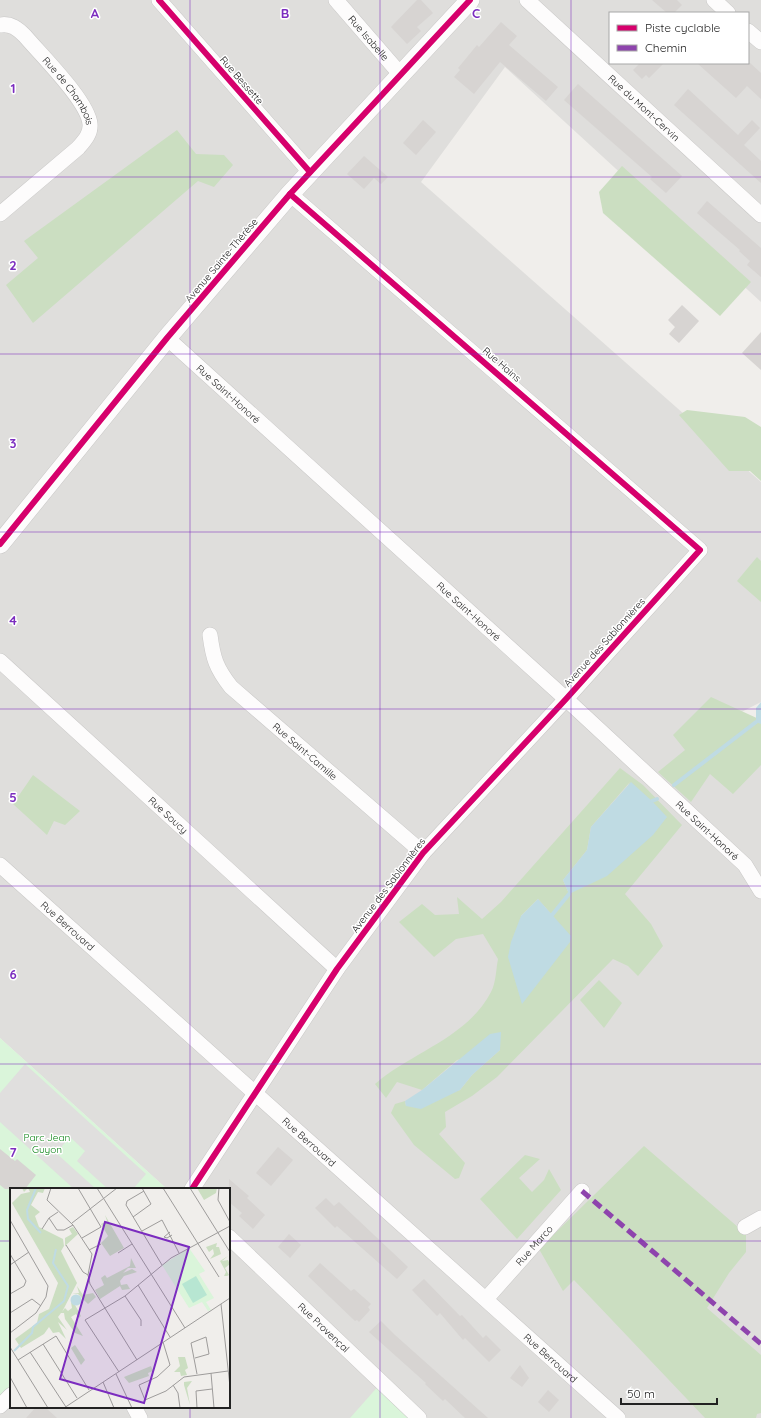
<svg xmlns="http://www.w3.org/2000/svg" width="761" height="1418" font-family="Quicksand,sans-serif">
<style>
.residential{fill:#dfdedc;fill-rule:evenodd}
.forest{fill:#cbdec1;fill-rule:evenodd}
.park{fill:#daf5da}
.parking{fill:#e0dfde}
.water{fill:#bfdbe3}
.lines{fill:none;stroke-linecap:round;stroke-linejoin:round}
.stream{stroke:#bfdbe3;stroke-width:4}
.building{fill:#d7d4d2}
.minor-casing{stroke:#c9c8c7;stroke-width:16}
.tertiary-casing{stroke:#c9c8c7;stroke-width:20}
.minor{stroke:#fdfcfc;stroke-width:15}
.tertiary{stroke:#fdfcfc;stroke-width:19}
.quiet{stroke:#8e44ad;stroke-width:5;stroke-dasharray:10 5;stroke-linecap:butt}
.cycleway-casing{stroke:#fff;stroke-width:8}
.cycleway{stroke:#d6006c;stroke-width:6}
.grid{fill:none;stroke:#7b2cbf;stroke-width:1;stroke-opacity:0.55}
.labels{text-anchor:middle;stroke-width:3;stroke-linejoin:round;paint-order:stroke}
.street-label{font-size:10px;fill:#222;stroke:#fff}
.park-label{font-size:10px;fill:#0c8416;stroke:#fff}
.inset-river{fill:none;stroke:#bfdbe3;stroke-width:2}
.inset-road{fill:none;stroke:#9e9c9b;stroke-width:1}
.view{fill:#7b2cbf;fill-opacity:0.15;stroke:#7b2cbf;stroke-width:2}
.inset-edge{fill:none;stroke:#222;stroke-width:2}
.grid-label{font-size:13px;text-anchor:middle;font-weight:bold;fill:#7b2cbf;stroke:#fff;stroke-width:3;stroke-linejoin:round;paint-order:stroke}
</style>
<rect width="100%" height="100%" fill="#f0eeeb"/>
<path class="residential" d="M0 0H761V302L505 67 421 182 761 482V702L720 723 761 760V1418H0V1405L11 1393V1407H229V1189H167L0 1038ZM610 13H748V63H610Z"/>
<g class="forest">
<path d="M177 130 196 154 224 155 233 165 214 187 198 181 33 323 6 285 38 258 24 241Z"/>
<path d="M622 166 751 282 720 316 603 213 599 192Z"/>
<path d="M687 410 745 417 761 427V481L750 471H729L679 415Z"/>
<path d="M757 557 761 561V602L737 581Z"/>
<path d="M711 697 761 720V765L733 794 710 774 691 802 658 772 685 750 673 735Z"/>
<path d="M620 768 643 785 682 825 625 894 651 924 663 946 638 976 628 966 613 959 497 1077 472 1096 445 1112 446 1127 439 1134 465 1163 459 1178 455 1179 414 1145 391 1113 395 1104 405 1101 406 1106 460 1090 472 1075 500 1050 457 1060 422 1090 397 1082 386 1098 375 1084C412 1052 467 1038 491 992 496 983 496 969 498 959L483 934 456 939 434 957 399 922 422 904 435 915 459 914 457 897 482 919 501 902ZM630 782 569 894 563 880 587 850 591 827ZM538 899 552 915 521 916Z"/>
<path d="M33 775 80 811 65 825 54 821 47 835 13 804Z"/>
<path d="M599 980 622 1003 604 1028 580 1000Z"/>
<path d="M644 1146 746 1234V1252L729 1273 707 1308 761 1355V1413L757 1414 756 1418H705L574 1280 563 1291 539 1249Z"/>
<path d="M525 1155 540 1159 519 1178 532 1192 544 1180 549 1169 561 1190 517 1239 480 1199Z"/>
</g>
<g class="park">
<path d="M0 1038 167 1189H11V1395L0 1406Z"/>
<path d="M381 1383 419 1418H350Z"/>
</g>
<path class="parking" d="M25 1064 146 1174 133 1189H108L77 1161 85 1151 70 1137 56 1153 96 1189H74L0 1122V1093Z"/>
<g class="water">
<path d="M761 702V724L756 722V708Z"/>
<path d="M631 782 652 801 667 817 653 835 607 876 569 894 563 880 587 850 591 827Z"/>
<path d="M538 899 571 936 570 942 522 1004 508 957 511 942 521 916Z"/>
<path d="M501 1032 500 1050 472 1075 460 1090 421 1109 406 1106 405 1101 422 1090 490 1034Z"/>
</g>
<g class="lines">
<g class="stream">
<path d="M674 785 756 722"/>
<path d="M652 801 657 799"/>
<path d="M552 915 569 894"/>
</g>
</g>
<g class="building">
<path d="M417 0H421L433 13 417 27 421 31 407 44 391 27Z"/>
<path d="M652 0H677L682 5 674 13H667Z"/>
<path d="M501 22 517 36 509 45 558 87 546 101 500 62 474 94 454 77 460 70 458 68 463 62 477 45 479 47Z"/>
<path d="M640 63H664L649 78 646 75 642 79 633 70Z"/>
<path d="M697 63H750L761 73V99L747 86 736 98Z"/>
<path d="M578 84 682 176 666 193 650 179 652 177 564 100Z"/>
<path d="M688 89 738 135 752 120 760 128 744 145 761 161V183L674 105Z"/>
<path d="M423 120 436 132 416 155 403 143Z"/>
<path d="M364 156 388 177 381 184 374 178 364 189 347 174Z"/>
<path d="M707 201 761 248V277L747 265 750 261 739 251 740 250 697 213Z"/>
<path d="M682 305 699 321 679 343 669 334 675 327 668 320Z"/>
<path d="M761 332V370L742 353Z"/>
<path d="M278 1147 293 1160 271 1186 256 1173Z"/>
<path d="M0 1149 15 1161 17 1159 36 1175 25 1189H5L0 1185Z"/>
<path d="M229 1179 249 1196 247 1198 265 1215 253 1229 239 1216 242 1213 229 1202Z"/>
<path d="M326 1198 334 1206 339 1202 408 1267 397 1279 337 1226 335 1228 315 1208Z"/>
<path d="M289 1234 301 1245 290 1258 278 1247Z"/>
<path d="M320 1263 351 1291 354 1289 371 1304 368 1307 370 1310 359 1322 357 1320 355 1321 308 1276Z"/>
<path d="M424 1279 460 1316 462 1315 483 1338 486 1335 501 1350 489 1362 465 1338 463 1340 440 1313 437 1316 412 1290Z"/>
<path d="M381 1321 395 1335 488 1418H465L445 1399 443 1401 425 1384 426 1383 369 1332Z"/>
<path d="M520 1365 529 1378 522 1387 510 1378Z"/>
<path d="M548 1390 559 1400 549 1412 538 1402Z"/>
<path d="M36 1407H45L57 1418H26Z"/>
</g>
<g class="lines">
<g class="minor-casing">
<g id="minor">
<path d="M159 0 310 172"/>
<path id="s1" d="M336 0 401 75"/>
<path id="s2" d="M527 0 761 215"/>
<path d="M714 0 728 13"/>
<path id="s3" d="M0 25C11 23 18 29 25 36 41 55 88 101 90 124 91 134 84 141 78 148L0 214"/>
<path d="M748 31 761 42"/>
<path id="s4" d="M167 338 566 699 745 865 761 891"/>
<path id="s5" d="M210 635C213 658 216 668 231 687L423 853"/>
<path id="s6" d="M0 661 337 969"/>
<path id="s7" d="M0 865 618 1418"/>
<path d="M192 1189 337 969 423 853 566 699 700 550 290 194"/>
<path d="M745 1227 761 1218"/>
<path id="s8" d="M229 1237 419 1418"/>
<path id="s9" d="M486 1299 582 1191"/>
<path d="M0 1406 11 1395"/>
<path d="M134 1407 140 1418"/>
</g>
</g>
<g class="tertiary-casing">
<path id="tertiary" d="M0 544 167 338 290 194 470 0"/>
</g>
<use href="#minor" class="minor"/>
<use href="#tertiary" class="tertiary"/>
<path class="quiet" d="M582 1191 761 1344"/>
<g class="cycleway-casing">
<g id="cycleway">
<path d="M159 0 310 172"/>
<path d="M0 544 167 338 290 194 470 0"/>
<path d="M192 1189 337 969 423 853 566 699 700 550 290 194"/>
</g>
</g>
<use href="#cycleway" class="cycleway"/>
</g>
<path class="grid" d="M190 0V1189M380 0V1418M571 0V1418M0 177H761M0 354H761M0 532H761M0 709H761M0 886H761M0 1064H761M0 1241H11M229 1241H761M190 1407V1418"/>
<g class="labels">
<g class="street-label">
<text dy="4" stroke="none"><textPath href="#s1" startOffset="50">Rue Isabelle</textPath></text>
<text transform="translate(242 80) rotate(49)" y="4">Rue Bessette</text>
<text dy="4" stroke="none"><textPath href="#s3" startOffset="99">Rue de Chambois</textPath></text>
<text dy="4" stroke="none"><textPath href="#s2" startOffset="159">Rue du Mont-Cervin</textPath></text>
<text transform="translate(221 260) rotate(-50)" y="4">Avenue Sainte-Thérèse</text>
<text transform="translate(502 364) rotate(41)" y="4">Rue Hains</text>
<text dy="4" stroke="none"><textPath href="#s4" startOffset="83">Rue Saint-Honoré</textPath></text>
<text dy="4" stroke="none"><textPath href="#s4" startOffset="407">Rue Saint-Honoré</textPath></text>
<text transform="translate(604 642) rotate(-48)" y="4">Avenue des Sablonnières</text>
<text dy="4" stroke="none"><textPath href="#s5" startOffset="155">Rue Saint-Camille</textPath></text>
<text dy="4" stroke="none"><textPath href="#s6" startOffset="228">Rue Soucy</textPath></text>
<text dy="4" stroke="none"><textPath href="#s4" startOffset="731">Rue Saint-Honoré</textPath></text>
<text transform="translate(388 885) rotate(-53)" y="4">Avenue des Sablonnières</text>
<text dy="4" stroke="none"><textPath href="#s7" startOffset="91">Rue Berrouard</textPath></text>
<text dy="4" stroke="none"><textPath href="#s7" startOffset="415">Rue Berrouard</textPath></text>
<text dy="4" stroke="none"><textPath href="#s9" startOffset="72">Rue Marco</textPath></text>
<text dy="4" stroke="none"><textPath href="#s8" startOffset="131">Rue Provençal</textPath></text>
<text dy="4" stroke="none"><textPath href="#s7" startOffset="739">Rue Berrouard</textPath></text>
</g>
<g class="park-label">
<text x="47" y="1141">Parc Jean<tspan x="47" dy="12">Guyon</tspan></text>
</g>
</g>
<g transform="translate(10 1188)">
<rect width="220" height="220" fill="#f0eeeb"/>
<path d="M12 0H35L33 5 28 4 21 17 30 24 25 28 29 39 53 51 54 58 51 63 67 95 52 124 55 120 58 123 62 120 61 114 65 117 71 128 69 130 66 126 61 129 73 148 65 145 55 131 54 125H51L48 129 57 142 48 134 56 151 49 144 43 145 39 139 34 146 11 160 5 151 27 135 29 126 39 121 48 95 2 15 11 6 20 4 18 0 14 4ZM187 0H207L206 5 194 12ZM95 27 114 60 100 68 91 55 98 48 91 36 97 33ZM63 39 68 46 55 58V50L62 46 59 41ZM207 55 206 59H209L211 66 200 71 204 66 203 61 199 64 196 59ZM218 68 212 73 218 72 220 76 215 80 219 87 217 88H214L216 84 210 73ZM121 70 126 80H118L113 85 122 81 127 84 114 88 110 93 111 97 117 96 120 101 112 102 110 98 90 111 85 102 94 97 91 90 95 87 97 90 120 78ZM67 98 73 107 83 105 86 109 78 116 68 106H62L69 105ZM65 157 75 172 71 177 61 160ZM168 169H175L178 180 175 182 177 187 171 188 170 184H164L170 178ZM141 178 143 183 138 185 139 188 119 195 114 189ZM182 193 177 200 180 217 174 197V194Z" fill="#cbdec1"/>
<path d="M179 60 195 83 189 86 204 110 196 114 201 122 198 123 192 114 179 120 152 77Z" fill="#daf5da"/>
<path d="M186 88 197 107 183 115 172 96Z" fill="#b7e6d2"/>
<path d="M60.5 112a5.5 5.5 0 1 1 11 0a5.5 5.5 0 1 1-11 0Z" fill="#bfdbe3"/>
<path class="inset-river" d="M26 0 17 22 18 31 31 45M4 163 22 145 23 139 54 113 58 98 43 75 46 61"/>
<path class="inset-road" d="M41 0 37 12 63 37 82 66 78 87 80 96 127 172M68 0 91 39 72 50M87 0 175 140M153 0 209 89M180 0 220 64M209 0 208 12 220 34M134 3 117 13 116 17 152 77M48 24 39 30 47 42H54L63 37M123 29 141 16 132 0M0 32 38 98 36 109 26 125 0 145M62 35 107 0M32 41 39 30M132 43 152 32 169 65M160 44 154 49 157 50 162 47M56 57 73 84 78 87M79 62 91 56M108 65 122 56M0 66 16 93 14 98 0 106M0 77 19 64M128 97 160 149M115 108 131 132V138M211 116 220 199M0 125 22 111 31 118M153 154 160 177 147 189 129 197 135 212 156 203 174 189 218 183M33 156 67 210M0 159 38 220M20 164 56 219M185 170 199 166 196 149 181 155 187 186M8 172 46 148 79 202M109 184 75 132 115 108 161 70 220 38M201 185 204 220M106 186 122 220M0 189 17 220M93 194 104 220M163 197 168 205 170 220M54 220 220 110M187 220 186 203 202 201"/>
<path class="view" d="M95 34 179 59 134 215 50 191Z"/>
<rect width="220" height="220" class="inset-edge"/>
</g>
<g class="grid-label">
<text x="95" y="18">A</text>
<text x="285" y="18">B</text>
<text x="476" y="18">C</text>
<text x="13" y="93">1</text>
<text x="13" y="270">2</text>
<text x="13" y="448">3</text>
<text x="13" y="625">4</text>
<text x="13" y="802">5</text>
<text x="13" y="979">6</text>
<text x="13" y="1157">7</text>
</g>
<rect x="609" y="12" width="140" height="52" fill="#ffffff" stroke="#a7a7a7"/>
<rect x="617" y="25" width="20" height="6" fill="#d6006c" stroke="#a7a7a7"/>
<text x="645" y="32" font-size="12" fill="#222222">Piste cyclable</text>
<rect x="617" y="45" width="20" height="6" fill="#8e44ad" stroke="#a7a7a7"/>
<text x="645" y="52" font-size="12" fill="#222222">Chemin</text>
<path d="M621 1398v6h96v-6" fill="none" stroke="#222222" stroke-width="2"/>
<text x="627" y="1398" font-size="12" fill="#222222" stroke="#ffffff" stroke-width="3" paint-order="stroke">50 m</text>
</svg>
